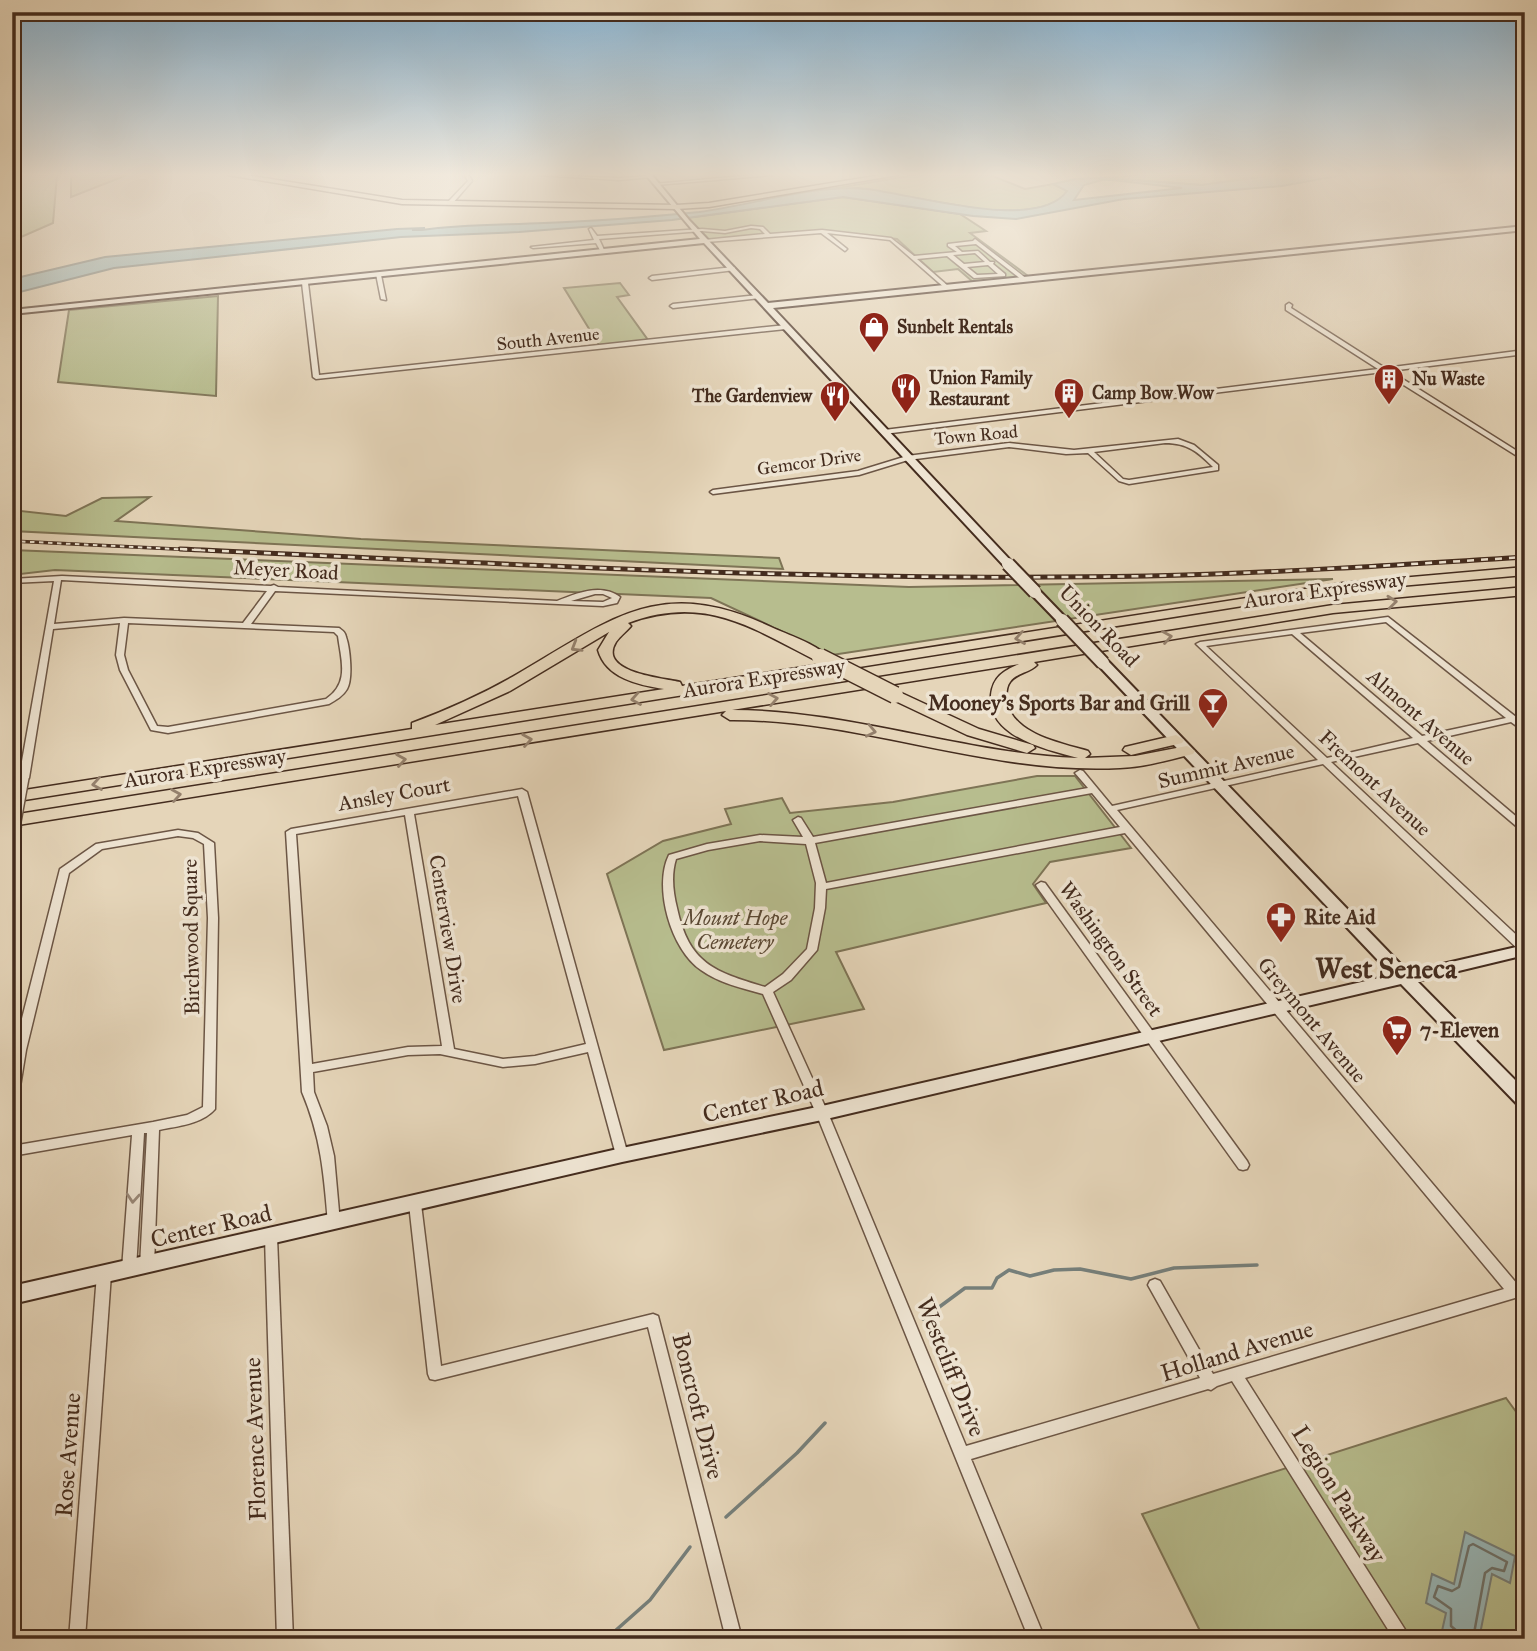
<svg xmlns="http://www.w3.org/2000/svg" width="1537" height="1651" font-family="'IM FELL Great Primer',serif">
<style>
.green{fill:#b7bd8e;stroke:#7e7456;stroke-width:2}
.water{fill:#98b7b8;stroke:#767f7a;stroke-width:2;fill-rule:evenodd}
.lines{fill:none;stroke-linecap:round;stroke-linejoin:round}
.shore{stroke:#6e726b;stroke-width:2.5}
.stream{stroke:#767f7a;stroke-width:3.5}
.street-casing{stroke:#6c5645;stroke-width:3}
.secondary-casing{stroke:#442c1e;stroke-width:4}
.primary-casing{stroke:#442c1e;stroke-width:3}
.highway-casing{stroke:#442c1e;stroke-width:3}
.street{fill:#eee4d2;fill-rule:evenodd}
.secondary{fill:#eee4d2;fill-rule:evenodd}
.primary{fill:#e5d5b9;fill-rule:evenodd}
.highway{fill:#e5d5b9;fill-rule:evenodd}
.rail-far1-casing{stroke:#442c1e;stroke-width:3.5}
.rail-casing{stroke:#442c1e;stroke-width:5}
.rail-far1{stroke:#eee4d2;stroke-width:2;stroke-dasharray:4.5;stroke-linecap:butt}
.rail{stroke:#eee4d2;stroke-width:2.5;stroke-dasharray:7;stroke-linecap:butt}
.street-bridge-far1-casing{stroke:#6c5645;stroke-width:12;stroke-linecap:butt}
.street-bridge-casing{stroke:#6c5645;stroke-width:15;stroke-linecap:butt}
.secondary-bridge-casing{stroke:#442c1e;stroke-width:16;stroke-linecap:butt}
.highway-bridge-casing{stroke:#442c1e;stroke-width:19;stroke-linecap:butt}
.street-bridge-far1{stroke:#eee4d2;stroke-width:9}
.street-bridge{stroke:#eee4d2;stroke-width:11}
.secondary-bridge{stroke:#eee4d2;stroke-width:12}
.highway-bridge{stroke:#e5d5b9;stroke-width:16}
.oneway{stroke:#94806c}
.oneway2{stroke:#998878}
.labels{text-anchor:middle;stroke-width:7;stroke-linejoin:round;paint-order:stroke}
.far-poi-label{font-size:18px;font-weight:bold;fill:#442c1e;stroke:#eee4d2;text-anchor:start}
.far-street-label{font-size:18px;fill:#442c1e;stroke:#eee4d2}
.street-label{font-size:21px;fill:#442c1e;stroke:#eee4d2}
.poi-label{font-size:21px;font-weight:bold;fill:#442c1e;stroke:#eee4d2;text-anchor:start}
.park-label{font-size:21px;font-style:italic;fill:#5b4934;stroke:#eee4d2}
.near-street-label{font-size:24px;fill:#442c1e;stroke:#eee4d2}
.district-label{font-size:28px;font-weight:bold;fill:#442c1e;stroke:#eee4d2}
</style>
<rect width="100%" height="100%" fill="#e5d5b9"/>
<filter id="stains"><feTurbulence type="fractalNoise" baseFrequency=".00286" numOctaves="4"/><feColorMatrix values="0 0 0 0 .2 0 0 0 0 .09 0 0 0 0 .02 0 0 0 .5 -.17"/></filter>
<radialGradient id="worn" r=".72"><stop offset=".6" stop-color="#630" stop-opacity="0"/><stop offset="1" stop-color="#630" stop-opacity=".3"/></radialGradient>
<g class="green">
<path d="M12 175H57L53 223 12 241Z"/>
<path d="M71 175H127L71 197Z"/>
<path d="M914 175H990L1025 189 1053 184 1068 191C1051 213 1010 211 985 210L858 188 807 193Z"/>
<path d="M1139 175H1274L1202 185 1104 178Z"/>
<path d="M843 197 960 214 986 231 970 233 1028 276 973 282 958 269 933 272 897 239 822 231 706 241 686 218Z"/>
<path d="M620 283 629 295 617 297 648 340 599 345 564 288Z"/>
<path d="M218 296 216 396 58 382 69 310Z"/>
<path d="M150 497 116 521 361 539 779 558 783 569 12 531V510L66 516 102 498Z"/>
<path d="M12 550 909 587 1333 579 832 655 711 598 55 570 12 575Z"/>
<path d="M1037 776H1075L1131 848 1050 862 1033 884 1046 903 836 952 864 1009 664 1050 607 874 663 841 731 824 725 809 782 798 790 813 893 802Z"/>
<path d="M1506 1398 1525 1424V1639H1204L1142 1514Z"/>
</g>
<g class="water">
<path d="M1274 175H1342L1282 186 1124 199 1016 219 973 216 843 197 672 220 519 232 401 237 114 268 12 294V279L105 257 397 229 425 228 412 230H422C463 224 504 225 544 223 596 221 648 217 699 212 754 205 812 184 867 189 913 194 1037 233 1067 191L1053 184 1075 179 1104 178 1202 185ZM1102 180H1112L1182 188 1074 200 1084 185Z"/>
<path d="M1465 1532 1515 1556 1510 1583 1492 1574 1479 1639H1458L1442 1631 1446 1613 1426 1603 1432 1574 1454 1584Z"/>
</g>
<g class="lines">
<path class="shore" d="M1459 1639 1458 1632 1451 1626V1609L1434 1597 1438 1586 1452 1591 1459 1587 1469 1546 1473 1544 1507 1562 1504 1571 1492 1568 1485 1573 1473 1639"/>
<g class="stream">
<path d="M923 1319 965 1288H992L997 1278 1009 1270 1030 1276 1054 1270 1080 1269 1131 1279 1174 1268 1257 1265"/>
<path d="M726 1517 797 1453 825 1423"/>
<path d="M606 1639 650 1600 690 1547"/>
</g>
<g class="street-casing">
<g id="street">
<path d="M465 175H469L472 181 452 204H448V202L468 181Z"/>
<path d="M537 175 619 178 650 176 652 177 619 180Z"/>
<path d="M753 175H772L656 185 654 184Z"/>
<path d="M751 226 763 227 770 234 822 230 891 238 914 256 957 252 948 246V244L973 241 975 239 1027 279 1022 280 976 244 955 246 962 252 978 251 990 262H994L993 264 1005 274V276L974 278 947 256 917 259 948 286 949 287 946 289 890 240 827 233 847 249 845 251 821 233 706 242 704 240 765 234 760 229 751 228 725 233 702 231 599 239 605 252 603 253 601 252 596 243 533 248 531 247 594 240 589 229 591 228 597 236 702 229 725 231ZM975 253 985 262 964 264 953 255ZM988 265 998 274 977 275 967 267Z"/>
<path d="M733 267 735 268V270L652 280 649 278 652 276Z"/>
<path d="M376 274 381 275 386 300 381 299Z"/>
<path d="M305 281 308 283 319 375 786 325 789 327 786 329 316 379 313 377 302 283Z"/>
<path d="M758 295 761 297 760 298 673 308 670 306 673 304Z"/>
<path d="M1289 303 1292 305 1291 308 1385 368 1525 350V354L1390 371 1525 456V461L1383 372 884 434 881 432 884 430 1378 369 1286 310V305Z"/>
<path d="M1178 439 1194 445 1218 465V470L1129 484 1119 481 1088 453 1066 454 1009 447 908 460 859 475 713 494 710 492 713 490 858 471 907 456 1009 443 1074 450ZM1165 443C1188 443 1198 452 1213 467L1129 480 1123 479 1094 452Z"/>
<path d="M62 576 271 586 274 585 278 587 557 601C577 593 601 583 620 597L617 603 603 606 275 591 251 624 339 628C343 631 345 632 346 637 350 648 353 679 347 689 343 696 336 700 329 704L168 733 151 730 120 670 116 655 120 623 53 629 29 778 24 781 19 778 54 581 12 583V579ZM61 580H62L267 591 243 623 124 618 54 624ZM595 594H603L612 598 603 602 571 601ZM128 623 334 632 338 636C341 660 350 683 326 699L168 727 157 726 128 670 124 655Z"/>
<path d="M1388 617 1525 724V732L1511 722 1427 741 1525 824V832L1522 831 1418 743 1331 762 1525 943V953L1521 952 1323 764 1117 810 1518 1285 1525 1283V1295L1245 1378 1411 1639H1394L1232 1381 1217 1386 1211 1390 1208 1389 971 1459 1045 1639H1029L816 1113 763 994C742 988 719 983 701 970 671 950 653 887 669 855L707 844 760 835 803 837 793 820 798 817 801 818 813 837 1088 788 1075 773 1080 770 1083 771 1112 806 1318 760 1196 644 1200 642ZM1386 622 1506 718 1422 736 1300 633ZM1292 634 1413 738 1327 758 1206 646ZM1092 793 1120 827 826 883 815 843ZM1125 833 1504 1289 1213 1374 1160 1281 1155 1279 1150 1281 1148 1285 1200 1378 966 1446 828 1113 773 992 791 980 817 950 825 908 826 889ZM760 841 806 844 816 883 815 908 807 949 783 974 765 987C715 972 689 964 677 908 673 892 671 875 676 859L708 850Z"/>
<path d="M522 789 527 792 628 1155 626 1158 622 1160 618 1158 616 1155 588 1052 535 1064 503 1067 440 1054 408 1055 313 1072 314 1092 327 1126 334 1156 340 1223 339 1227 334 1228 329 1227 328 1223C324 1174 321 1137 302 1092L286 832 291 829ZM518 796 586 1044 535 1056 503 1059 454 1049 414 814ZM405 815 442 1046 408 1047 312 1064 296 834Z"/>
<path d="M178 830 198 833 214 843 218 918 215 1109C202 1124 178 1126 159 1130L154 1266 152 1270 147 1272 142 1270 140 1266 147 1133H144L136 1269 134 1273 129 1275 124 1273 122 1269 132 1135 12 1156V1146L153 1122 187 1115 203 1107 208 918 204 844 193 838 178 836 102 849 69 873 26 1050 18 1099 16 1102 12 1103V1062L14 1050 60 869 96 844Z"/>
<path d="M1041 882 1045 883 1247 1161 1249 1165 1247 1169 1243 1170 1239 1169 1037 887 1036 885Z"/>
<path d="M415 1199 419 1200 421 1204 441 1366 653 1314 658 1316 742 1639H726L648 1327 435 1380 430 1379 428 1374 409 1204 411 1200Z"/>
<path d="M271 1232 276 1233 277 1237 293 1639H277L265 1237 266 1233Z"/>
<path d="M104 1268 109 1270 111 1274 85 1639H69L97 1274 99 1270Z"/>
</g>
</g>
<g class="secondary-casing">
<g id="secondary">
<path d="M646 175H652L689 220 768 303 1525 226V230L773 308 1012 562 1013 564 1008 567 1004 566 704 243 12 314V310L700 239Z"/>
<path d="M1035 589 1039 590 1066 618V622H1058L1031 594 1029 592Z"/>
<path d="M1103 659 1107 660 1408 972 1525 945V955L1417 981 1525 1090V1108L1519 1106 1401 984 822 1120 622 1162 12 1304V1286L622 1148 822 1106 1392 975 1099 666 1097 663Z"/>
</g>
</g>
<g class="primary-casing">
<path id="primary" d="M228 175H246L402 200 676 205 709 203 881 175H898L709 207 676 209 402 204Z"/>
</g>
<g class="highway-casing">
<g id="highway">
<path d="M1525 567V575L1343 591 1249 605 12 802V792L412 729V723C449 709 485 693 519 673 613 618 661 575 771 627 788 635 815 643 828 657L820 662 815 660C749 626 704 595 628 623L631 626C627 631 620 636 616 642 597 673 665 678 680 682L682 686 1343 583ZM609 632 598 650C606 678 638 685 664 689L435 725 510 691Z"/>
<path d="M1525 587V595L1333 613 1034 662 1037 665C1029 673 1016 673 1010 682 1006 687 1006 697 1007 703 1015 735 1061 743 1088 751L1090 754 1085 758 1135 756 1187 746 1195 751 1193 754C1169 760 1144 767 1120 768 987 775 862 719 730 720L722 715 726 711 12 826V815L1333 605ZM1019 664C1003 671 993 677 991 695 987 737 1048 750 1078 758 961 753 849 710 732 710Z"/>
<path d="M895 690 979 729 1033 745 1035 748 1027 753 967 735 889 698 887 695Z"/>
<path d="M1176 735 1184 740 1182 743 1131 755 1123 750 1125 747Z"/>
</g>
</g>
<use href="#street" class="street"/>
<use href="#secondary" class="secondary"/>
<use href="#primary" class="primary"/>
<use href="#highway" class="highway"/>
<g class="rail-far1-casing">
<path id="rail-far1" d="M12 541 216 551"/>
</g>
<g class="rail-casing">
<path id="rail" d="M180 549C502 564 824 582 1147 576 1273 573 1399 565 1525 557"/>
</g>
<use href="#rail-far1" class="rail-far1"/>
<use href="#rail" class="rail"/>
<g class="street-bridge-far1-casing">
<path id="street-bridge-far1" d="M15 827 24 778"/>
</g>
<g class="street-bridge-casing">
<path id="street-bridge" d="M12 841 15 825"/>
</g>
<g class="secondary-bridge-casing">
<g id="secondary-bridge">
<path d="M1008 564 1035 592"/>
<path d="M1062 620 1103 663"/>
</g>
</g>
<g class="highway-bridge-casing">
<path id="highway-bridge" d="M820 657 895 695"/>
</g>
<use href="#street-bridge-far1" class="street-bridge-far1"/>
<use href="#street-bridge" class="street-bridge"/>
<use href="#secondary-bridge" class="secondary-bridge"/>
<use href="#highway-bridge" class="highway-bridge"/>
</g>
<defs><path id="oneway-chevron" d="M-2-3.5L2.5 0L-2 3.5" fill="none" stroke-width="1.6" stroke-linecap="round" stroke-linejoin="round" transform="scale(1.75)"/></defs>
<g class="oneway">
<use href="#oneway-chevron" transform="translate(1392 602) rotate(-6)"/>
<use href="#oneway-chevron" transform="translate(1167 637) rotate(-9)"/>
<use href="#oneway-chevron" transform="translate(1020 638) rotate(171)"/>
<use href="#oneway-chevron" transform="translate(576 647) rotate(149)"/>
<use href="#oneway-chevron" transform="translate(636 699) rotate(170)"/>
<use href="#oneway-chevron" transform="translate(773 699) rotate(-10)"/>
<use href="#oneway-chevron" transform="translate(871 731) rotate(12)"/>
<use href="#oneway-chevron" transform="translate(527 740) rotate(-9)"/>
<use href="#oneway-chevron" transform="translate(401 760) rotate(-9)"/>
<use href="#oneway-chevron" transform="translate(97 784) rotate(171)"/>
<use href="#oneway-chevron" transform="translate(176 795) rotate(-9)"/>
</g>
<use class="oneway2" href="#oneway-chevron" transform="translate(133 1198) rotate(94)"/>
<linearGradient id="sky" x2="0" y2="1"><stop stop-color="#88b5d5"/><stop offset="0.43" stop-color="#f3ece0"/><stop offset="1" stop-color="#f3ece0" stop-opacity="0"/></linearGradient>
<rect width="1537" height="406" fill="url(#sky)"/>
<defs>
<g id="shop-pin" transform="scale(1.575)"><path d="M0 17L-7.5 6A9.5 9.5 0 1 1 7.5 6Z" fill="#8f2418" stroke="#eee4d2"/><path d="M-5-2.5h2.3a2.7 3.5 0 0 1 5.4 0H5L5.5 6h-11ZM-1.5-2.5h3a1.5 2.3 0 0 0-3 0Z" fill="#fff"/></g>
<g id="building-pin" transform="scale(1.575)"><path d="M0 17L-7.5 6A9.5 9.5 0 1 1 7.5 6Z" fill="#8f2418" stroke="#eee4d2"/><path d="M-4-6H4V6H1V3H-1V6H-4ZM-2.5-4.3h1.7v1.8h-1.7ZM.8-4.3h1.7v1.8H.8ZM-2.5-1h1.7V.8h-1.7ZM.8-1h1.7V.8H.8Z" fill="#fff"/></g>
<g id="restaurant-pin" transform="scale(1.575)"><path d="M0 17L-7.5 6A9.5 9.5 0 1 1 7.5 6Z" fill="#8f2418" stroke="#eee4d2"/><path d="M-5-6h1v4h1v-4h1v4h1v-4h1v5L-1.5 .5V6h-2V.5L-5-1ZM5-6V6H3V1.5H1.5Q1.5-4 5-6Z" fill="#fff"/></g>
<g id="bar-pin" transform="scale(1.575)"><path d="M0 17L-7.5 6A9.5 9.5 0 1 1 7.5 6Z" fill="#8f2418" stroke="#eee4d2"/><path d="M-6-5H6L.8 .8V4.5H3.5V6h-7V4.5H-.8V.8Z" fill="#fff"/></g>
<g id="pharmacy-pin" transform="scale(1.575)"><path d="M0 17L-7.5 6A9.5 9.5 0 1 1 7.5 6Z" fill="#8f2418" stroke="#eee4d2"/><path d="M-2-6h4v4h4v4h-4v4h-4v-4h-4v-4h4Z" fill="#fff"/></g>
<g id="supermarket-pin" transform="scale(1.575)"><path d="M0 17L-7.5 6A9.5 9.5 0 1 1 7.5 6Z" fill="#8f2418" stroke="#eee4d2"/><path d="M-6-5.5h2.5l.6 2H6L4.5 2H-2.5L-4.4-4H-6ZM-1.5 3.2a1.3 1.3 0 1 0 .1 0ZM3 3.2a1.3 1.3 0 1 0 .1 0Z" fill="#fff"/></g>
</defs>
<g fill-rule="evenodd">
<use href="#shop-pin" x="874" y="327"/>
<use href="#building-pin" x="1389" y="379"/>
<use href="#restaurant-pin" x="906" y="388"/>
<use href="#building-pin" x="1069" y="393"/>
<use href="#restaurant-pin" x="835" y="396"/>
<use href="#bar-pin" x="1213" y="703"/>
<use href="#pharmacy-pin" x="1281" y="917"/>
<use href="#supermarket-pin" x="1397" y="1030"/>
</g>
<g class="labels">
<g class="far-poi-label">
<text x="897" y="333">Sunbelt Rentals</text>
<text x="929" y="384">Union Family<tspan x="929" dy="21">Restaurant</tspan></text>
<text x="1412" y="385">Nu Waste</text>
<text x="1092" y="399">Camp Bow Wow</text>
<text x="812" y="402" text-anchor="end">The Gardenview</text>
</g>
<g class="far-street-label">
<text transform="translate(548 339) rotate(-6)" y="6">South Avenue</text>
<text transform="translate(976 435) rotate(-5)" y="6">Town Road</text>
<text transform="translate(809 462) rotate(-8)" y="6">Gemcor Drive</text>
</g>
<g class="street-label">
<text transform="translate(286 570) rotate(3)" y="7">Meyer Road</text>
<text transform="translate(1325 590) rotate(-8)" y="7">Aurora Expressway</text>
<text transform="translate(1099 626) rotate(46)" y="7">Union Road</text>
<text transform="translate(764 678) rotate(-9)" y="7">Aurora Expressway</text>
<text transform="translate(1421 717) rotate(41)" y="7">Almont Avenue</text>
<text transform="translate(1226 766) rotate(-13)" y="7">Summit Avenue</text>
<text transform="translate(205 768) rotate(-9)" y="7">Aurora Expressway</text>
<text transform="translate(1375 783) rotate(43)" y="7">Fremont Avenue</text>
<text transform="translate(394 794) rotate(-10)" y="7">Ansley Court</text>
<text transform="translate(448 929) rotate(81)" y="7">Centerview Drive</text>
<text transform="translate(191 937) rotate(-91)" y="7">Birchwood Square</text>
<text transform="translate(1111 949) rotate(54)" y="7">Washington Street</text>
<text transform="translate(1312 1020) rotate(50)" y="7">Greymont Avenue</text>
</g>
<g class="poi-label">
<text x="1190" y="710" text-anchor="end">Mooney's Sports Bar and Grill</text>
<text x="1304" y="924">Rite Aid</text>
<text x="1420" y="1037">7-Eleven</text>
</g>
<g class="park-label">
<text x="735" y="925">Mount Hope<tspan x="735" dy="24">Cemetery</tspan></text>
</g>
<g class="near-street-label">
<text transform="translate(763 1101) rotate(-13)" y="8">Center Road</text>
<text transform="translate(211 1226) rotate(-13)" y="8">Center Road</text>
<text transform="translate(1237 1351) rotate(-17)" y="8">Holland Avenue</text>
<text transform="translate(951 1367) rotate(68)" y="8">Westcliff Drive</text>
<text transform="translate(698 1406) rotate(76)" y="8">Boncroft Drive</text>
<text transform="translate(255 1439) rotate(-92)" y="8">Florence Avenue</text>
<text transform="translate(68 1455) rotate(-86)" y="8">Rose Avenue</text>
<text transform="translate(1339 1494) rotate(58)" y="8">Legion Parkway</text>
</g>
<g class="district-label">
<text x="1386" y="978">West Seneca</text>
</g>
</g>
<rect width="1537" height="1651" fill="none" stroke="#e5d5b9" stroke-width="42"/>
<rect x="14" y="14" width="1509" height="1623" fill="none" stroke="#442c1e" stroke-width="3.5"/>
<rect x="21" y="21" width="1495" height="1609" fill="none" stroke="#442c1e" stroke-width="2"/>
<rect width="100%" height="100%" filter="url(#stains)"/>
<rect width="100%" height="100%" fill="url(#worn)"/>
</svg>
